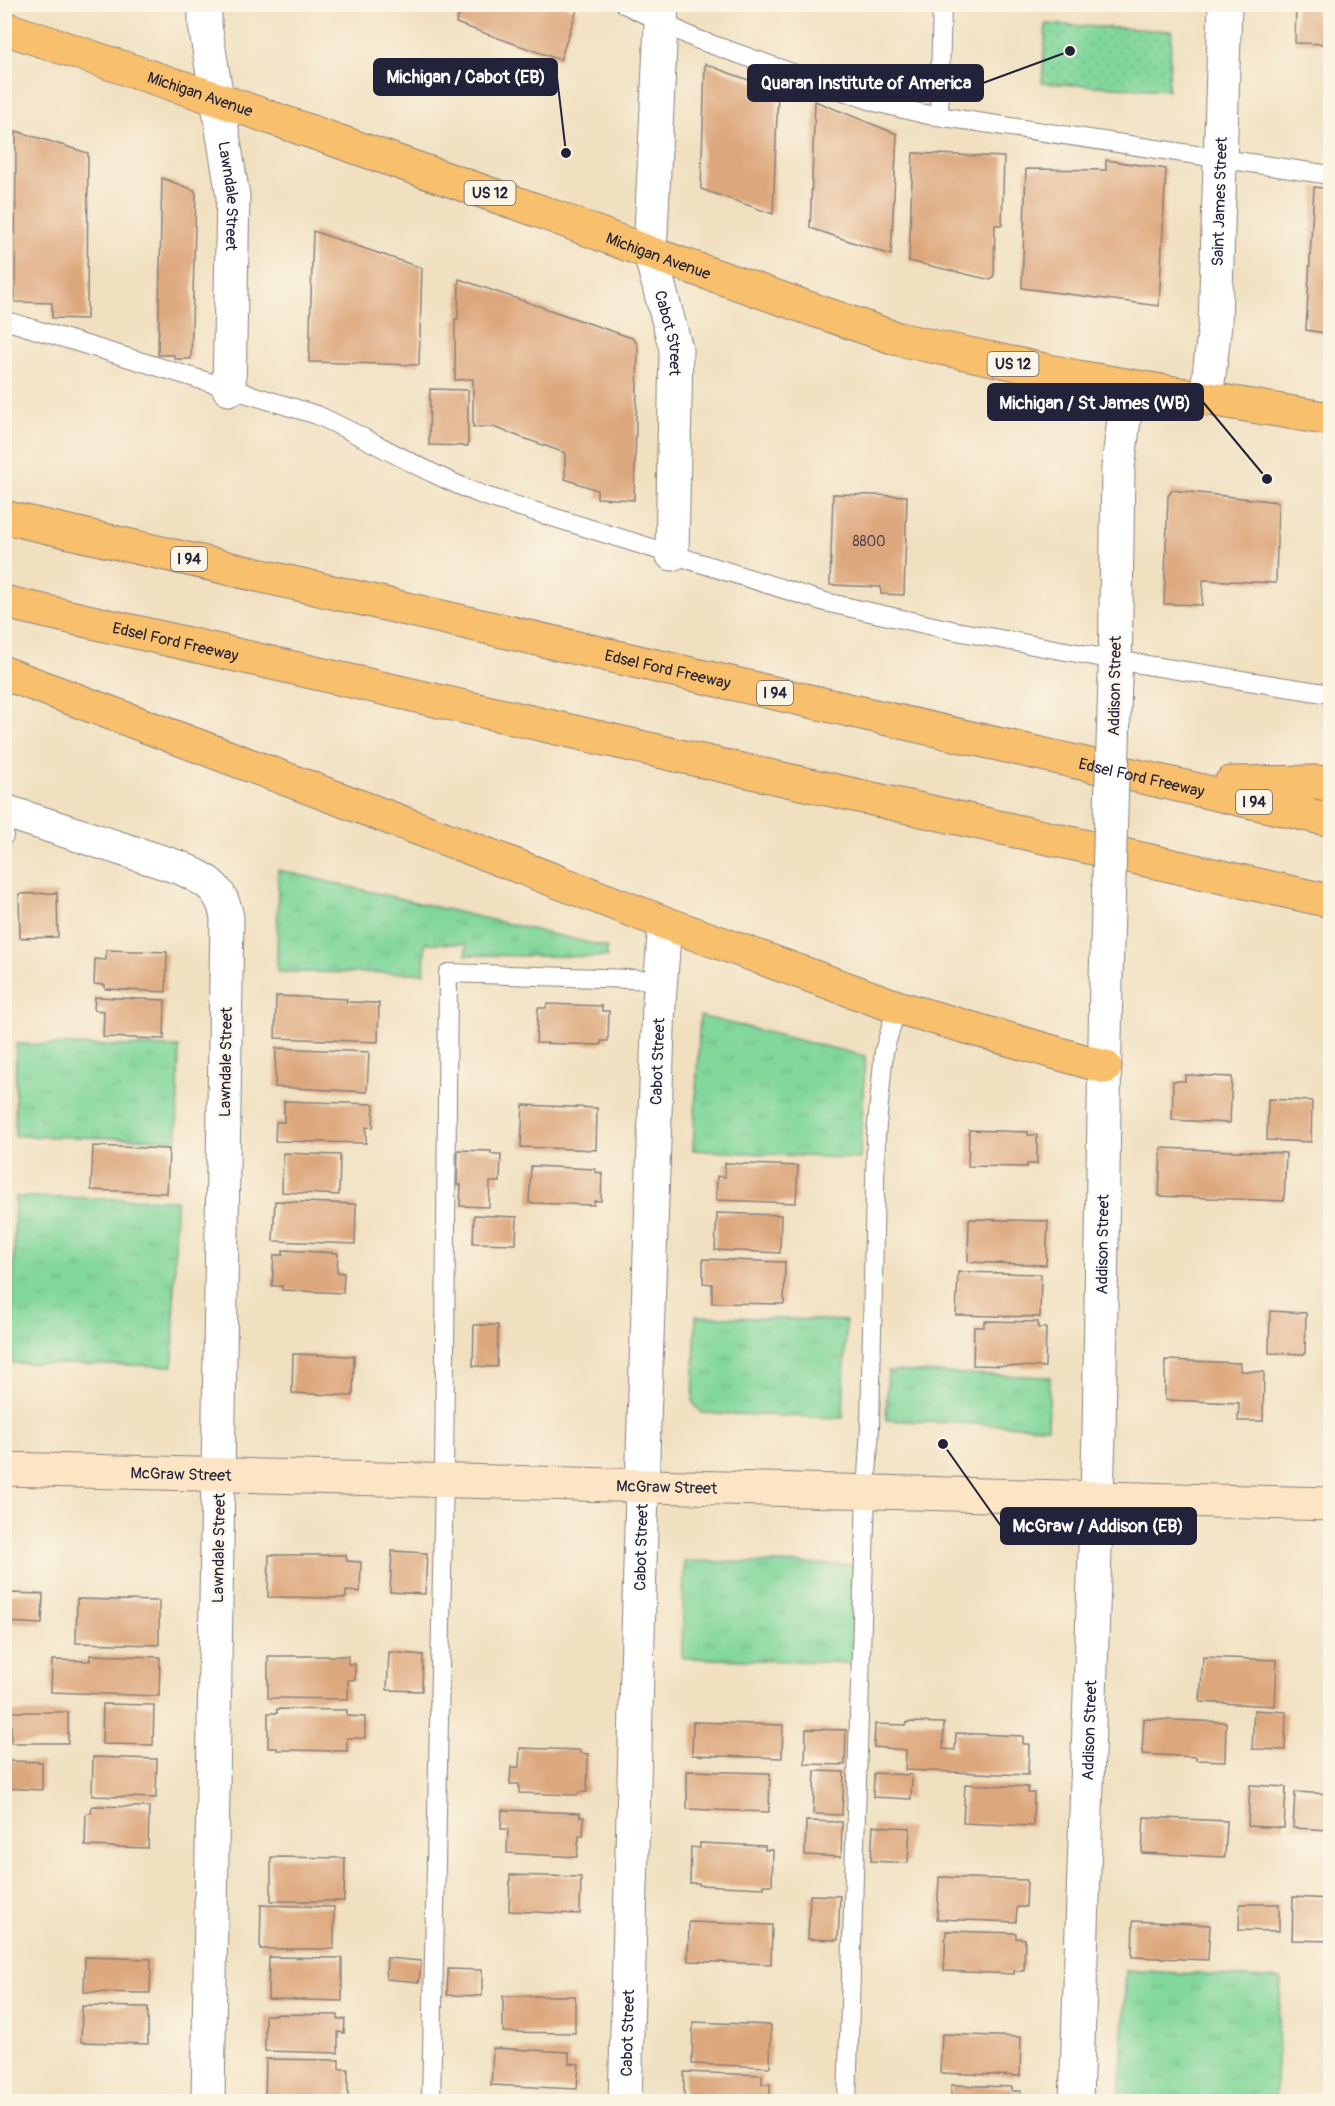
<svg xmlns="http://www.w3.org/2000/svg" width="1335" height="2106" font-family="Pangolin,sans-serif">
<style>
.grass{fill:url(#grass-tufts);stroke:#527c6b;stroke-width:1.5}
.park{fill:url(#park-dots);stroke:#527c6b;stroke-width:1.5}
.building{fill:#dda77d}
.lines{fill:none;stroke-linecap:round;stroke-linejoin:round}
.lane-casing{stroke:#89817e;stroke-width:20}
.street-casing{stroke:#89817e;stroke-width:35}
.secondary-casing{stroke:#89817e;stroke-width:35}
.primary-casing{stroke:#89817e;stroke-width:35}
.highway-casing{stroke:#89817e;stroke-width:35}
.lane{stroke:#fff;stroke-width:18}
.street{stroke:#fff;stroke-width:33}
.secondary{stroke:#fce5c4;stroke-width:33}
.primary{stroke:#f8bf6c;stroke-width:33}
.highway{stroke:#f8bf6c;stroke-width:33}
.street-bridge-casing{stroke:#89817e;stroke-width:35;stroke-linecap:butt}
.street-bridge{stroke:#fff;stroke-width:33}
.labels{text-anchor:middle;stroke-width:4.5;stroke-linejoin:round;paint-order:stroke}
.number-label{font-size:14px;fill:#51434c}
.shield{fill:#fcf5e5;stroke:#63616e;stroke-width:1.5}
.shield-label{font-size:15px;font-weight:bold;fill:#22223b}
.street-label{font-size:16px;fill:#22223b;stroke:#fcf5e5}
.leader{fill:none;stroke:#22223b;stroke-width:2}
.callout-dot{fill:#22223b;stroke:#fcf5e5;stroke-width:2}
.callout{fill:#22223b;stroke:#22223b;stroke-width:2}
.callout-label{font-size:18px;text-anchor:middle;font-weight:bold;fill:#fff}
</style>
<defs>
<pattern id="grass-tufts" width="24" height="20" patternUnits="userSpaceOnUse" patternTransform="scale(1.5)"><rect width="24" height="20" fill="#82d79b"/><path d="M3 7l-1-3M5 7V3M7 7l1-3M15 17l-1-3M17 17v-4M19 17l1-3" fill="none" stroke="#70b886"/></pattern>
<pattern id="park-dots" width="8" height="8" patternUnits="userSpaceOnUse" patternTransform="scale(1.5)"><rect width="8" height="8" fill="#82d79b"/><path d="M2 2h.1M6 6h.1" fill="none" stroke="#70b886" stroke-width="1.8" stroke-linecap="round"/></pattern>
</defs>
<rect width="100%" height="100%" fill="#fcf5e5"/>
<filter id="ink" filterUnits="userSpaceOnUse"><feTurbulence type="fractalNoise" baseFrequency=".0167" numOctaves="2"/><feDisplacementMap in="SourceGraphic" scale="12" xChannelSelector="R" yChannelSelector="G"/><feConvolveMatrix kernelMatrix="1 2 1 2 8 2 1 2 1" color-interpolation-filters="sRGB"/></filter>
<filter id="wash" filterUnits="userSpaceOnUse"><feTurbulence type="fractalNoise" baseFrequency=".008" numOctaves="4" result="noise"/><feDisplacementMap in="SourceGraphic" scale="24" xChannelSelector="R" yChannelSelector="G"/><feGaussianBlur stdDeviation="1.35" result="paint"/><feColorMatrix in="noise" values="0 0 0 0 0 0 0 0 0 0 0 0 0 0 0 0 0 1.4 0 .05"/><feComposite in="paint" operator="in"/></filter>
<g filter="url(#wash)">
<rect width="100%" height="100%" fill="#f0e0c0"/>
<g class="grass">
<path d="M278 870 607 947V957L466 955V944L425 943 424 973 277 972Z"/>
<path d="M700 1016 865 1056 860 1159 693 1150Z"/>
<path d="M16 1044 179 1047 177 1139 15 1136Z"/>
<path d="M15 1197 176 1200 173 1366 12 1363Z"/>
<path d="M696 1316 846 1321 843 1418 702 1413 693 1403Z"/>
<path d="M888 1371 1050 1377 1048 1427 886 1420Z"/>
<path d="M684 1561 854 1565 852 1663 682 1658Z"/>
<path d="M1126 1970 1281 1979 1275 2101H1120Z"/>
</g>
<path class="park" d="M1046 24 1172 31 1168 90 1042 83Z"/>
<g id="blocks">
<g class="building">
<path d="M462 4H561L577 10 560 60 456 23Z"/>
<path d="M1296 4H1330V44L1295 43Z"/>
<path d="M705 64 778 91 773 214 701 189Z"/>
<path d="M815 101 897 134 891 255 810 228Z"/>
<path d="M16 131 88 153 87 319 52 318V303L15 302Z"/>
<path d="M913 153 1004 157 1002 225H995L994 275 991 280 909 261Z"/>
<path d="M1106 160 1166 169 1159 306 1022 288 1026 169 1106 170Z"/>
<path d="M162 178 194 190 196 194 191 359H174V355H158Z"/>
<path d="M1314 187 1330 189V334L1306 330Z"/>
<path d="M313 231 422 268 419 365 309 362Z"/>
<path d="M459 279 632 338 636 342 638 348 634 500 597 498V490L565 479V453L493 427H473V379L455 380V319H458Z"/>
<path d="M430 389 468 390V446L429 445Z"/>
<path d="M1172 490 1278 502 1276 583 1203 580 1202 605 1164 604 1168 496Z"/>
<path d="M833 494 907 496 904 595 881 594V587L830 585Z"/>
<path d="M57 893 58 937 20 938 19 894Z"/>
<path d="M106 950 167 952 166 992 105 989V985L94 984 95 959 106 960Z"/>
<path d="M276 996 347 999 346 1002 379 1003 378 1042 275 1038Z"/>
<path d="M95 997 165 1000 164 1039 103 1037 104 1011 94 1010Z"/>
<path d="M547 1004 602 1006V1011H609L608 1041H601V1045L536 1043 538 1008H546Z"/>
<path d="M276 1048 369 1052 367 1092 275 1087Z"/>
<path d="M1185 1075 1232 1077 1230 1123 1172 1120 1173 1081H1185Z"/>
<path d="M1268 1099 1312 1101 1311 1142 1267 1140Z"/>
<path d="M284 1101 374 1104 373 1128 366 1127V1143L275 1141 276 1122H284Z"/>
<path d="M523 1105 597 1108 596 1150 521 1147Z"/>
<path d="M969 1130 1028 1132V1135H1037V1164H1027V1167L968 1166Z"/>
<path d="M93 1146 169 1149 167 1193 91 1190Z"/>
<path d="M1161 1148 1286 1153 1284 1201 1159 1196Z"/>
<path d="M458 1150 491 1151V1154H501L500 1182H490L489 1207 460 1206 461 1185H457Z"/>
<path d="M283 1153 340 1155 339 1195 282 1192Z"/>
<path d="M725 1163 798 1166 796 1203 716 1200 717 1176 725 1177Z"/>
<path d="M531 1166 595 1169V1172L602 1173 601 1201H594V1205L529 1203Z"/>
<path d="M275 1201 356 1204 355 1244 273 1241Z"/>
<path d="M717 1213 781 1215 780 1253 715 1250Z"/>
<path d="M474 1215 517 1217 516 1244 473 1243Z"/>
<path d="M969 1219 1048 1221 1046 1265 968 1262Z"/>
<path d="M283 1250 338 1253 337 1272 344 1273 343 1293 282 1290V1286H272L274 1255H283Z"/>
<path d="M703 1259 785 1262 784 1304 712 1303V1284L703 1283Z"/>
<path d="M958 1272 1041 1274 1040 1317 956 1315Z"/>
<path d="M1270 1311 1306 1313 1305 1354 1269 1353Z"/>
<path d="M984 1321 1038 1322V1328H1046L1045 1367 973 1365 974 1327H984Z"/>
<path d="M474 1325H498L497 1367 473 1366Z"/>
<path d="M293 1354 354 1356 353 1396 292 1393Z"/>
<path d="M1165 1360 1240 1363V1371L1264 1372 1263 1421H1238L1239 1403 1165 1400Z"/>
<path d="M392 1551 427 1553 425 1594 390 1592Z"/>
<path d="M269 1555H346L347 1561 361 1562 360 1592 346 1591V1598L268 1597Z"/>
<path d="M8 1593 43 1594 42 1624 7 1622Z"/>
<path d="M77 1599 159 1601V1645L76 1643Z"/>
<path d="M389 1652 423 1655 422 1691 387 1690Z"/>
<path d="M90 1655 160 1657 159 1696 51 1692 52 1660 90 1661Z"/>
<path d="M268 1656H348V1664H355V1680H348V1699L268 1698Z"/>
<path d="M1203 1657 1277 1660 1275 1706 1200 1702Z"/>
<path d="M103 1704 154 1705 153 1745 102 1744Z"/>
<path d="M277 1709 347 1710V1716L365 1717V1738H347V1751L277 1750V1748H268V1713H277Z"/>
<path d="M1254 1710 1286 1712 1285 1750 1252 1749Z"/>
<rect x="11" y="1712" width="57" height="31"/>
<path d="M1144 1719 1226 1722 1225 1761 1196 1760V1757L1142 1754Z"/>
<path d="M693 1722 783 1725 782 1758 692 1755Z"/>
<path d="M907 1722 944 1723 943 1749 955 1750 956 1733 1023 1736V1744H1029L1028 1775 905 1770 906 1750 874 1747 875 1724 906 1725Z"/>
<path d="M806 1729 846 1730 845 1765 805 1764Z"/>
<path d="M520 1748 580 1750V1753L588 1754 587 1792H579L578 1795 519 1793V1784H510L511 1767H519Z"/>
<path d="M93 1757 157 1759 156 1798 92 1796Z"/>
<path d="M8 1761 42 1762V1790L7 1788Z"/>
<path d="M687 1771 770 1773 769 1812 687 1809Z"/>
<path d="M815 1771 844 1772 842 1815 813 1814Z"/>
<path d="M874 1773 912 1775 911 1799 873 1797Z"/>
<path d="M965 1784 1028 1787V1793H1034L1033 1826 963 1823Z"/>
<path d="M1250 1785 1286 1787 1284 1828 1248 1826Z"/>
<path d="M1295 1792 1330 1794V1830L1293 1828Z"/>
<path d="M92 1806 149 1807 148 1848 85 1846 86 1813H91Z"/>
<path d="M502 1810 580 1813V1817H584L583 1836H579L577 1857 507 1853 508 1829H501Z"/>
<path d="M1144 1817 1227 1821 1225 1857 1142 1853Z"/>
<path d="M806 1821 842 1822 841 1857 805 1855Z"/>
<path d="M873 1826 910 1828 908 1863 871 1861Z"/>
<path d="M700 1843 765 1846V1850H773L772 1885H764V1888L699 1885V1883H690L691 1847 700 1848Z"/>
<path d="M271 1857 345 1858 344 1901H271Z"/>
<path d="M510 1875 581 1877 580 1914 509 1911Z"/>
<path d="M939 1877 1027 1880 1026 1907H1017L1016 1922 937 1919Z"/>
<path d="M810 1895 840 1896 838 1940 808 1939Z"/>
<path d="M1293 1897 1330 1899V1941L1292 1940Z"/>
<path d="M1240 1904H1279V1931L1239 1930Z"/>
<path d="M261 1905 334 1907V1949H260Z"/>
<path d="M1133 1921 1210 1925 1208 1960 1132 1957Z"/>
<path d="M689 1922 772 1925 771 1964 688 1961Z"/>
<path d="M946 1931 1016 1933V1938L1025 1939 1024 1971H1014V1974L944 1971Z"/>
<path d="M85 1957 151 1959 150 1993 84 1992Z"/>
<path d="M269 1957 342 1958V2001L268 1999Z"/>
<path d="M387 1958 421 1961 419 1982 386 1979Z"/>
<path d="M448 1969 482 1970V1996L447 1995Z"/>
<path d="M503 1996H575V2033L503 2032Z"/>
<path d="M82 2006 148 2007V2044L81 2042Z"/>
<path d="M274 2014 338 2015V2020L345 2019 344 2033 338 2032V2053L265 2051V2015H274Z"/>
<path d="M693 2022 771 2025 770 2067 692 2064Z"/>
<path d="M942 2034 1021 2037 1020 2076 940 2073Z"/>
<path d="M493 2048 569 2052V2063L579 2064 577 2089 491 2085Z"/>
<path d="M266 2059 339 2060V2069H348V2100L265 2099Z"/>
<path d="M684 2072 762 2075V2084H770V2102H684Z"/>
<path d="M951 2085 1012 2087V2091H1021V2102H951Z"/>
</g>
</g>
</g>
<g filter="url(#ink)">
<use href="#blocks" fill-opacity="0" stroke="#89817e" stroke-width="1.5"/>
<g class="lines">
<g class="lane-casing">
<g id="lane">
<path d="M624 4 696 39 875 102 924 114 1330 175"/>
<path d="M939 116 942 4"/>
<path d="M4 320 317 415C374 441 427 474 485 496L825 602 956 631 1115 660 1330 694"/>
<path d="M4 836 5 811"/>
<path d="M431 2102 444 1480 448 973 661 980"/>
<path d="M847 2102 866 1492 870 1427 876 1136 884 1051 897 1007"/>
</g>
</g>
<g class="street-casing">
<g id="street">
<path id="s1" d="M205 4V25L233 196 229 389"/>
<path id="s2" d="M662 4 650 253 676 349 672 554"/>
<path id="s3" d="M1206 399 1215 325 1225 4"/>
<path d="M1115 679 1118 468 1128 387"/>
<path d="M4 811 181 868C208 881 222 888 227 918L208 2102"/>
<path id="s4" d="M625 2102 644 1422 659 1003 665 923"/>
<path id="s5" d="M1076 2102 1099 1435 1106 978"/>
</g>
</g>
<g class="secondary-casing">
<g id="secondary">
<path id="s6" d="M4 1469 1330 1504"/>
</g>
</g>
<g class="primary-casing">
<g id="primary">
<path id="s7" d="M4 28 217 99 539 211 650 253 898 339 1078 377 1330 419"/>
</g>
</g>
<g class="highway-casing">
<g id="highway">
<path id="s8" d="M4 517 1330 820"/>
<path id="s9" d="M4 602 693 759 1330 901"/>
<path d="M4 673 478 851 665 923 897 1007 1105 1067"/>
<path d="M1231 783 1318 782 1330 785"/>
</g>
</g>
<use href="#lane" class="lane"/>
<use href="#street" class="street"/>
<use href="#secondary" class="secondary"/>
<use href="#primary" class="primary"/>
<use href="#highway" class="highway"/>
<g class="street-bridge-casing">
<path id="street-bridge" d="M1106 978 1115 679"/>
</g>
<use href="#street-bridge" class="street-bridge"/>
</g>
</g>
<g class="labels">
<g class="number-label">
<text x="869" y="546">8800</text>
</g>
<g class="shield">
<rect x="464.5" y="181" width="51" height="24" rx="4.5"/>
<rect x="987.5" y="352" width="51" height="24" rx="4.5"/>
<rect x="171" y="547" width="36" height="24" rx="4.5"/>
<rect x="757" y="681" width="36" height="24" rx="4.5"/>
<rect x="1236" y="790" width="36" height="24" rx="4.5"/>
</g>
<g class="shield-label">
<text x="490" y="198">US 12</text>
<text x="1013" y="369">US 12</text>
<text x="189" y="564">I 94</text>
<text x="775" y="698">I 94</text>
<text x="1254" y="807">I 94</text>
</g>
<g class="street-label">
<text dy="6" stroke="none"><textPath href="#s7" startOffset="207">Michigan Avenue</textPath></text>
<text dy="6" stroke="none"><textPath href="#s1" startOffset="194">Lawndale Street</textPath></text>
<text dy="6" stroke="none"><textPath href="#s3" startOffset="198">Saint James Street</textPath></text>
<text dy="6" stroke="none"><textPath href="#s7" startOffset="693">Michigan Avenue</textPath></text>
<text dy="6" stroke="none"><textPath href="#s2" startOffset="332">Cabot Street</textPath></text>
<text dy="6" stroke="none"><textPath href="#s9" startOffset="176">Edsel Ford Freeway</textPath></text>
<text dy="6" stroke="none"><textPath href="#s8" startOffset="681">Edsel Ford Freeway</textPath></text>
<text transform="translate(1114 686) rotate(-89)" y="6">Addison Street</text>
<text dy="6" stroke="none"><textPath href="#s8" startOffset="1167">Edsel Ford Freeway</textPath></text>
<text transform="translate(225 1062) rotate(-89)" y="6">Lawndale Street</text>
<text dy="6" stroke="none"><textPath href="#s4" startOffset="1041">Cabot Street</textPath></text>
<text dy="6" stroke="none"><textPath href="#s5" startOffset="858">Addison Street</textPath></text>
<text dy="6" stroke="none"><textPath href="#s6" startOffset="177">McGraw Street</textPath></text>
<text dy="6" stroke="none"><textPath href="#s6" startOffset="663">McGraw Street</textPath></text>
<text transform="translate(218 1548) rotate(-89)" y="6">Lawndale Street</text>
<text dy="6" stroke="none"><textPath href="#s4" startOffset="555">Cabot Street</textPath></text>
<text dy="6" stroke="none"><textPath href="#s5" startOffset="372">Addison Street</textPath></text>
<text dy="6" stroke="none"><textPath href="#s4" startOffset="69">Cabot Street</textPath></text>
</g>
</g>
<path class="leader" d="M566 153L557 77M1070 51L983 83M1267 479L1203 402M943 1444L1001 1526"/>
<g class="callout-dot">
<circle cx="566" cy="153" r="6"/>
<circle cx="1070" cy="51" r="6"/>
<circle cx="1267" cy="479" r="6"/>
<circle cx="943" cy="1444" r="6"/>
</g>
<g class="callout">
<rect x="374" y="59" width="183" height="36" rx="6"/>
<rect x="748" y="65" width="235" height="36" rx="6"/>
<rect x="988" y="384" width="215" height="36" rx="6"/>
<rect x="1001" y="1508" width="195" height="36" rx="6"/>
</g>
<g class="callout-label">
<text x="466" y="83">Michigan / Cabot (EB)</text>
<text x="866" y="89">Quaran Institute of America</text>
<text x="1095" y="409">Michigan / St James (WB)</text>
<text x="1098" y="1532">McGraw / Addison (EB)</text>
</g>
<rect width="1335" height="2106" fill="none" stroke="#fcf5e5" stroke-width="24"/>
</svg>
